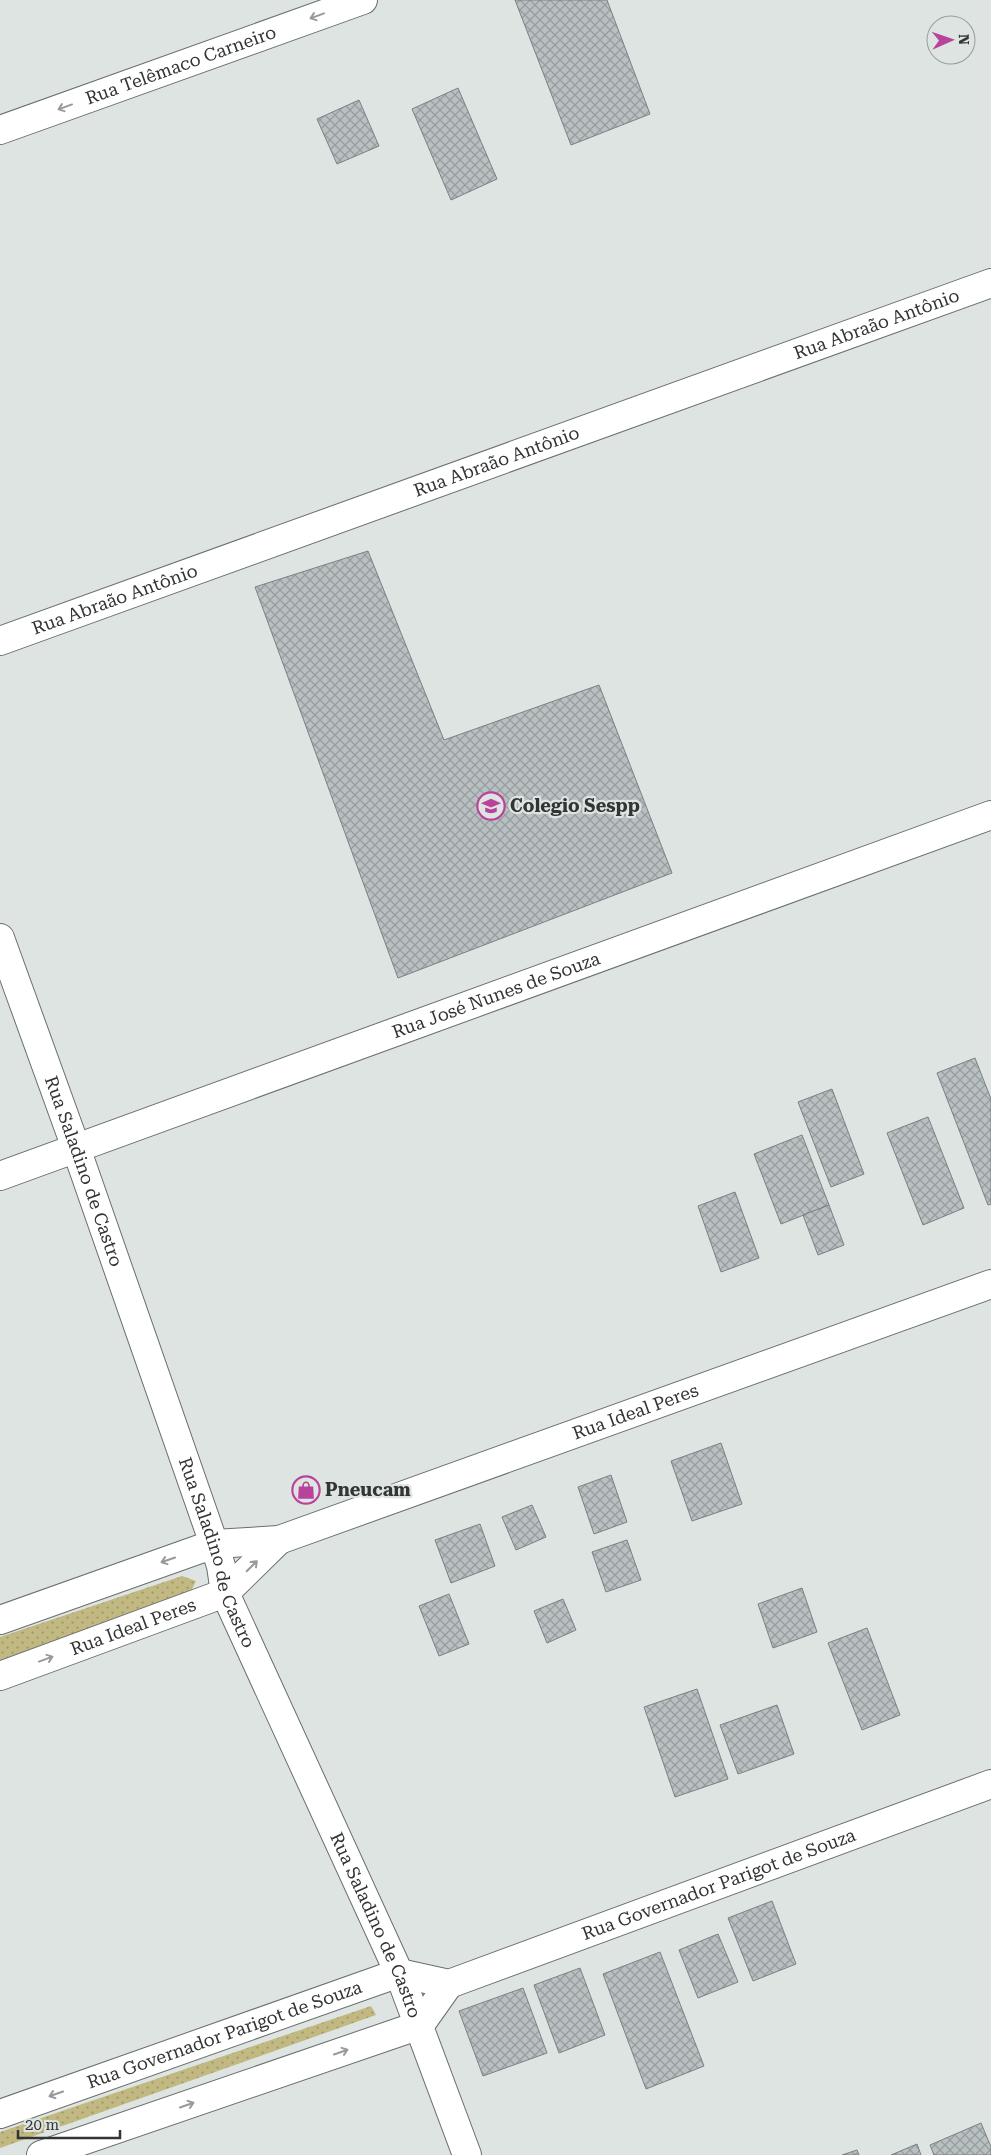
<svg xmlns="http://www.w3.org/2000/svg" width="991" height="2155" font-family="'Roboto Serif',serif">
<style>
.park{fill:url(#park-dots)}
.building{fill:url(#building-cross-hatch);stroke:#7b8182}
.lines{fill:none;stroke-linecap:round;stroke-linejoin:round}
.minor-casing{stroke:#696f6d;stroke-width:30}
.minor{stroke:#fff;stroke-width:28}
.oneway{stroke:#989a9a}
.labels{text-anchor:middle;stroke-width:4.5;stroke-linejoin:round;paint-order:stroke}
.street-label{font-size:18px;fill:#323534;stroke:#dee4e2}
.poi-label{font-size:18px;font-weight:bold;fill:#323534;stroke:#dee4e2;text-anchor:start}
</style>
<defs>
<pattern id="park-dots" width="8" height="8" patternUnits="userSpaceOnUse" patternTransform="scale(1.25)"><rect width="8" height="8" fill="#c1b981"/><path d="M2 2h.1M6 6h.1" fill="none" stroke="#9d976a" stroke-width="1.8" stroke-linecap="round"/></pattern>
<pattern id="building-cross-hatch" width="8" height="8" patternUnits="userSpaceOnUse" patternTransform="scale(1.25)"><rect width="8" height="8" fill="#b9c0c1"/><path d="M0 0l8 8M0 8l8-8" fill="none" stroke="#979d9e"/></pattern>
</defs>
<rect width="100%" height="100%" fill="#dee4e2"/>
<g class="park">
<path d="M182 1576 196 1581 189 1595 0 1665V1637Z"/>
<path d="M371 2006 376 2015 0 2148V2132Z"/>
</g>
<g class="building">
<path d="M515 0H607L650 114 571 145Z"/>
<path d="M458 88 497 179 451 200 412 109Z"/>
<path d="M359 100 379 146 337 164 317 119Z"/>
<path d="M368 551 444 740 599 685 672 873 398 978 255 587Z"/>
<path d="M975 1058 991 1099V1204L988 1205 937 1073Z"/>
<path d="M832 1089 864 1174 831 1187 798 1102Z"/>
<path d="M928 1117 964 1208 923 1225 887 1133Z"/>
<path d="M802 1135 829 1205 781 1224 754 1154Z"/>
<path d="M735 1192 759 1258 721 1272 698 1206Z"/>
<path d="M829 1205 844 1245 818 1255 803 1215Z"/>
<path d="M721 1443 742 1504 692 1521 671 1461Z"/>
<path d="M611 1475 627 1522 594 1534 578 1487Z"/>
<path d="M532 1505 546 1537 516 1550 502 1517Z"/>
<path d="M480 1524 495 1566 451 1583 435 1540Z"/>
<path d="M627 1540 641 1580 606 1592 592 1552Z"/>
<path d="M802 1588 817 1632 773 1648 758 1604Z"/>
<path d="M449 1594 469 1644 439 1656 419 1606Z"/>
<path d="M563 1599 576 1630 547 1643 534 1611Z"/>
<path d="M867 1628 900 1715 862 1730 828 1643Z"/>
<path d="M697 1689 728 1779 675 1797 644 1707Z"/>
<path d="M777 1705 794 1754 738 1774 720 1725Z"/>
<path d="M772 1901 796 1964 753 1981 728 1918Z"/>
<path d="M718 1934 738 1982 698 1998 679 1950Z"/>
<path d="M660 1952 704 2066 646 2089 603 1974Z"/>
<path d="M580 1968 605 2035 559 2053 534 1985Z"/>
<path d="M523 1988 547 2053 483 2076 459 2011Z"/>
<path d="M981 2123 991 2147V2155H934L930 2145Z"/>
<path d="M917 2144 921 2155H891Z"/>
<path d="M857 2150 859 2155H842Z"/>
</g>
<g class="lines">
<g class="minor-casing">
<g id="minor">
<path id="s1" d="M0 130 363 0"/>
<path id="s2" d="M0 641 991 283"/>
<path id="s3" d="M0 938 76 1148 214 1544 221 1566 225 1593 399 1973 467 2155"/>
<path id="s4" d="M0 1176 991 815"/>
<path id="s5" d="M0 1620 214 1544 279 1540 991 1284"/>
<path id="s6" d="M0 1676 225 1593 279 1540"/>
<path id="s7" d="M0 2114 399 1973 449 1984 991 1784"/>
<path d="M41 2155 420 2025 449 1984"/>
</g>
</g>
<use href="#minor" class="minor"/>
</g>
<defs><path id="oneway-shaft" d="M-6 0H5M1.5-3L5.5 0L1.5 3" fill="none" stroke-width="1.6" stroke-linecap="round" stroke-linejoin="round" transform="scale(1.25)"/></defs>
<g class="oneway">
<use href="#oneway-shaft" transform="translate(317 16) rotate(160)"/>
<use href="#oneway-shaft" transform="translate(65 107) rotate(160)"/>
<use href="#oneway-shaft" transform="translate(168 1560) rotate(161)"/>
<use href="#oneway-shaft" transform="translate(252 1566) rotate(-45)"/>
<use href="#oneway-shaft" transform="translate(46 1659) rotate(-20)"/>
<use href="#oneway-shaft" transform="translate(341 2052) rotate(-19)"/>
<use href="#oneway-shaft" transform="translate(56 2094) rotate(161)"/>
<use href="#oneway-shaft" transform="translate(187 2105) rotate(-19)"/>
</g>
<defs>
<g id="school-ring" transform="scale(1.4375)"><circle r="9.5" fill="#dee4e2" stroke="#b9439a" stroke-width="1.5"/><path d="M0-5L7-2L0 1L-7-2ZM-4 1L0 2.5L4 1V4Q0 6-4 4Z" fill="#b9439a"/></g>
<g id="shop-ring" transform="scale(1.4375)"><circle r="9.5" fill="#dee4e2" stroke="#b9439a" stroke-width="1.5"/><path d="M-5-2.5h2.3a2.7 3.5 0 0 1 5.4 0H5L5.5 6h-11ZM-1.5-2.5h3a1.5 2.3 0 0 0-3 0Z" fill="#b9439a"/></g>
</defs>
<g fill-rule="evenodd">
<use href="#school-ring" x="491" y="806"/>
<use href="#shop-ring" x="306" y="1490"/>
</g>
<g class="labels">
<g class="street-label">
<text dy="6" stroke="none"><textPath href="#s1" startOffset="192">Rua Telêmaco Carneiro</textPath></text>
<text dy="6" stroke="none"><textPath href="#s2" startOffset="932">Rua Abraão Antônio</textPath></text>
<text dy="6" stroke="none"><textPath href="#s2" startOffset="528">Rua Abraão Antônio</textPath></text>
<text dy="6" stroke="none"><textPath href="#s2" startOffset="122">Rua Abraão Antônio</textPath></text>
<text dy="6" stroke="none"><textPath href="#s4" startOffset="528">Rua José Nunes de Souza</textPath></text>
<text dy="6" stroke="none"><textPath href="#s3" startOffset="248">Rua Saladino de Castro</textPath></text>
<text dy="6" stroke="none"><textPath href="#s5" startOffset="671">Rua Ideal Peres</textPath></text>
<text dy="6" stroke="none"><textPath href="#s3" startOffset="652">Rua Saladino de Castro</textPath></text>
<text dy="6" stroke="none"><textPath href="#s6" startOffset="142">Rua Ideal Peres</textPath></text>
<text dy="6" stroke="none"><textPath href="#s7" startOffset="762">Rua Governador Parigot de Souza</textPath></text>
<text dy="6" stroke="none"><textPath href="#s3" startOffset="1058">Rua Saladino de Castro</textPath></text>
<text dy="6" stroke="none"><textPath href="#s7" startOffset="238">Rua Governador Parigot de Souza</textPath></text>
</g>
<g class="poi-label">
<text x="510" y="812">Colegio Sespp</text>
<text x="325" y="1496">Pneucam</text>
</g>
</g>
<g transform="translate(951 40) rotate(88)"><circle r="24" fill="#dee4e2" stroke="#999e9c"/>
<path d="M0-4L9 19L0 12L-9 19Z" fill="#b9439a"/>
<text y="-8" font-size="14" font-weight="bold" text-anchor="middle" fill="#323534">N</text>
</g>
<path d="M18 2130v8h102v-8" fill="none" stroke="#323534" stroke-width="2.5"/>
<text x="25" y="2130" font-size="15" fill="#323534" stroke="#dee4e2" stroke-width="4" paint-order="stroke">20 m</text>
</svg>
